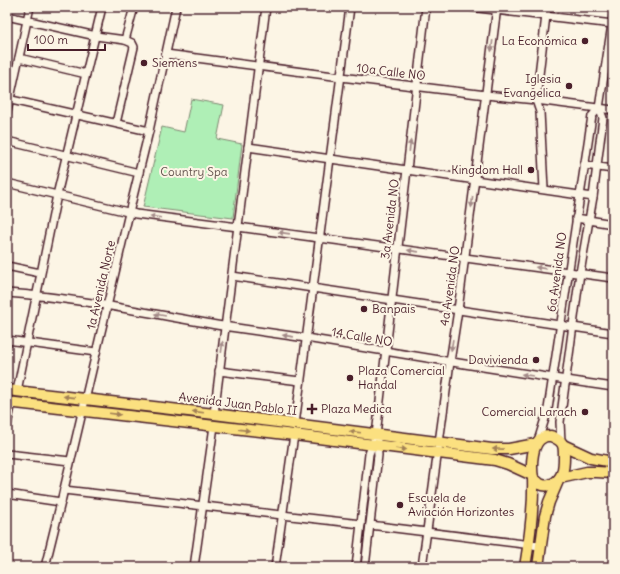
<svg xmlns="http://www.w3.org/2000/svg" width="620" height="574" font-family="Delius,sans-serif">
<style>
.green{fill:#afefb6;stroke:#7c8770}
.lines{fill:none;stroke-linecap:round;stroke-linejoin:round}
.minor-casing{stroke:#4a1f2b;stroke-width:10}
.highway-casing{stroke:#4a1f2b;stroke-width:13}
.minor{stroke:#fcf5e5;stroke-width:7}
.highway{stroke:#fbe080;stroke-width:10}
.oneway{fill:#a38a88}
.oneway2{fill:#a28056}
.poi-dot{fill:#4a1f2b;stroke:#fcf5e5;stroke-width:1.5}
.labels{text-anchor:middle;stroke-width:4;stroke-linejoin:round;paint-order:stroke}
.poi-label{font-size:12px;fill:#4a1f2b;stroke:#fcf5e5;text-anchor:end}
.street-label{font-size:12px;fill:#4a1f2b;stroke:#fcf5e5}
.park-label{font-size:12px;fill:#63534e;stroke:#fcf5e5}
</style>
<rect width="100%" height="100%" fill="#fcf5e5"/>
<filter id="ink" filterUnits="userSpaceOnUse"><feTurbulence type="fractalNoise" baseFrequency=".025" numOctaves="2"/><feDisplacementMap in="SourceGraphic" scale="8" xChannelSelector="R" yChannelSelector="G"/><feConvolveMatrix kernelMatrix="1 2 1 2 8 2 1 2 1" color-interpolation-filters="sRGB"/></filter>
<g filter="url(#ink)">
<path class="green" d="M191 99 224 105 217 139 242 144 233 218 143 207 162 127 184 132Z"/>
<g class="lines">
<g class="minor-casing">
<g id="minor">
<path d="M470 7 613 24"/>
<path d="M7 16 96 36 125 40 132 43 134 47 116 123"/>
<path d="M125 40 134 7"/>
<path d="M166 54 341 77 486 95 536 100 613 110"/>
<path d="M19 58 86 74"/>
<path d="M7 99 149 131"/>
<path d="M7 112 30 7"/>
<path d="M7 141 139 173"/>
<path d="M248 147 593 197"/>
<path d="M584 165 613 169"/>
<path d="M7 183 136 214 238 227 613 278"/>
<path d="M544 189 540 112 536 100 547 7"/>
<path d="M576 218 613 224"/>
<path d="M7 266 40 273"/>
<path d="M232 276 613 333"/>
<path d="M7 293C80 298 151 314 223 326 251 330 278 334 306 338 408 355 510 372 613 387"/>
<path d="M7 340 96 352"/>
<path d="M219 371 300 381"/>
<path d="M17 391 57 195 102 7"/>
<path d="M214 414 266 7"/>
<path d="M295 424 350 7"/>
<path d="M7 425 12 402"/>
<path d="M538 441 548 409 592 116 599 108"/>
<path d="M561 442 560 422 580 273 593 197 603 118 599 108 613 18"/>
<path d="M7 454 70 461"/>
<path d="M64 490 361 524"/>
<path d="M7 494 61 502"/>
<path d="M370 525 540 546"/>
<path d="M45 567 61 502 129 213 149 131 176 7"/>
<path d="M194 567 214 426"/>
<path d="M275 567 294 435"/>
<path d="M356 567 369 454 376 435 426 7"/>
<path d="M365 567 378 455 377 441"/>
<path d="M422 567 450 362 458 310 497 7"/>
</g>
</g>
<g class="highway-casing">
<g id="highway">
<path d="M7 390 214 414 492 449H509L536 444"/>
<path d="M7 402 294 435 495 460 508 464 532 475"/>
<path d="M551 436C555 438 561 440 563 445 564 448 564 454 564 457 564 468 563 479 552 484 548 486 544 486 540 484 538 482 535 480 533 478 531 466 531 442 544 437 545 436 550 436 551 436Z"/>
<path d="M563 445 591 458 613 462"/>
<path d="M560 478 587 472H597L613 473"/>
<path d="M525 567C530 537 534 508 533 478"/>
<path d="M538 567 545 516 549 502 558 481"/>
</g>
</g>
<use href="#minor" class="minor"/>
<use href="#highway" class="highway"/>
</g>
<defs><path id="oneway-solid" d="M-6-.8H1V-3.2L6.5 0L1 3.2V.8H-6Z"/></defs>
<g class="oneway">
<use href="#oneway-solid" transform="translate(492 46) rotate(97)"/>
<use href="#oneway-solid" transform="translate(410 146) rotate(-83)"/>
<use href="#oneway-solid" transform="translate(472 202) rotate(97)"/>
<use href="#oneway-solid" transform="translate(155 217) rotate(-173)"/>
<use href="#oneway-solid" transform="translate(284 233) rotate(-172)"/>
<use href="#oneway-solid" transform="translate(413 251) rotate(-172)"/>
<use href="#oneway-solid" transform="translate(541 268) rotate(-172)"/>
<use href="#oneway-solid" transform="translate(160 315) rotate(-170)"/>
<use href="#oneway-solid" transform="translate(288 336) rotate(-172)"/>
<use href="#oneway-solid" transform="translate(452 345) rotate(99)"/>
<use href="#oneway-solid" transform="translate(222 347) rotate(-83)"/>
<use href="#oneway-solid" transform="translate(527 375) rotate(-171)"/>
</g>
<g class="oneway2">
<use href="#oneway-solid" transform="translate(69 397) rotate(-174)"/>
<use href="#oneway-solid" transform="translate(198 412) rotate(-173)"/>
<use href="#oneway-solid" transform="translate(115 414) rotate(7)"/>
<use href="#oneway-solid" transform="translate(244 430) rotate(7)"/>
<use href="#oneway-solid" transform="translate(355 432) rotate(-173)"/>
<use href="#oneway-solid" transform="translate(401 449) rotate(7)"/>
<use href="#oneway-solid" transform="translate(498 449) rotate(-179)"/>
</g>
</g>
<g class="poi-dot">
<circle cx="585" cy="41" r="4"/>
<circle cx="144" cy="63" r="4"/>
<circle cx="569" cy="86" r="4"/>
<circle cx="531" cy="170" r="4"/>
<circle cx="364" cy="309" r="4"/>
<circle cx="536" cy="360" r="4"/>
<circle cx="350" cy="378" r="4"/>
<path d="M310 403h4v4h4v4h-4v4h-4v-4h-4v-4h4z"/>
<circle cx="585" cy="412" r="4"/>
<circle cx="400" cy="505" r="4"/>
</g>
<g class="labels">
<g class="poi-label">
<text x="577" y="45">La Económica</text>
<text x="152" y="67" text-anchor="start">Siemens</text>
<text x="561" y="83">Iglesia<tspan x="561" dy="14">Evangelica</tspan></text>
<text x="523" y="174">Kingdom Hall</text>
<text x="372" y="313" text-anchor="start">Banpais</text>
<text x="528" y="364">Davivienda</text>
<text x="358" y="375" text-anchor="start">Plaza Comercial<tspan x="358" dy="14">Handal</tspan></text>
<text x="321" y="413" text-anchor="start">Plaza Medica</text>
<text x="577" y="416">Comercial Larach</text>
<text x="408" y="502" text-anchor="start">Escuela de<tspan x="408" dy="14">Aviación Horizontes</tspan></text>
</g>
<g class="street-label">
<text transform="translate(391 72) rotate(7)" y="4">10a Calle NO</text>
<text transform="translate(390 219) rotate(-83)" y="4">3a Avenida NO</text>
<text transform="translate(557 272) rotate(-82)" y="4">6a Avenida NO</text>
<text transform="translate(101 285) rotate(-77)" y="4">1a Avenida Norte</text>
<text transform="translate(450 286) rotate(-82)" y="4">4a Avenida NO</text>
<text transform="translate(362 337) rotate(10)" y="4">14 Calle NO</text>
<text transform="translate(238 404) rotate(7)" y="4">Avenida Juan Pablo II</text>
</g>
<g class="park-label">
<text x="194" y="176">Country Spa</text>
</g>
</g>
<rect width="620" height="574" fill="none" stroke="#fcf5e5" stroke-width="24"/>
<rect x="12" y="12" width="596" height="550" fill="none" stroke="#4a1f2b" stroke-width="1.5" filter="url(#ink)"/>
<path d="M28 44v6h77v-6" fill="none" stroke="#4a1f2b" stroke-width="2"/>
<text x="34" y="44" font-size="12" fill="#4a1f2b" stroke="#fcf5e5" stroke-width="3" paint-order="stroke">100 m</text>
</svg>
